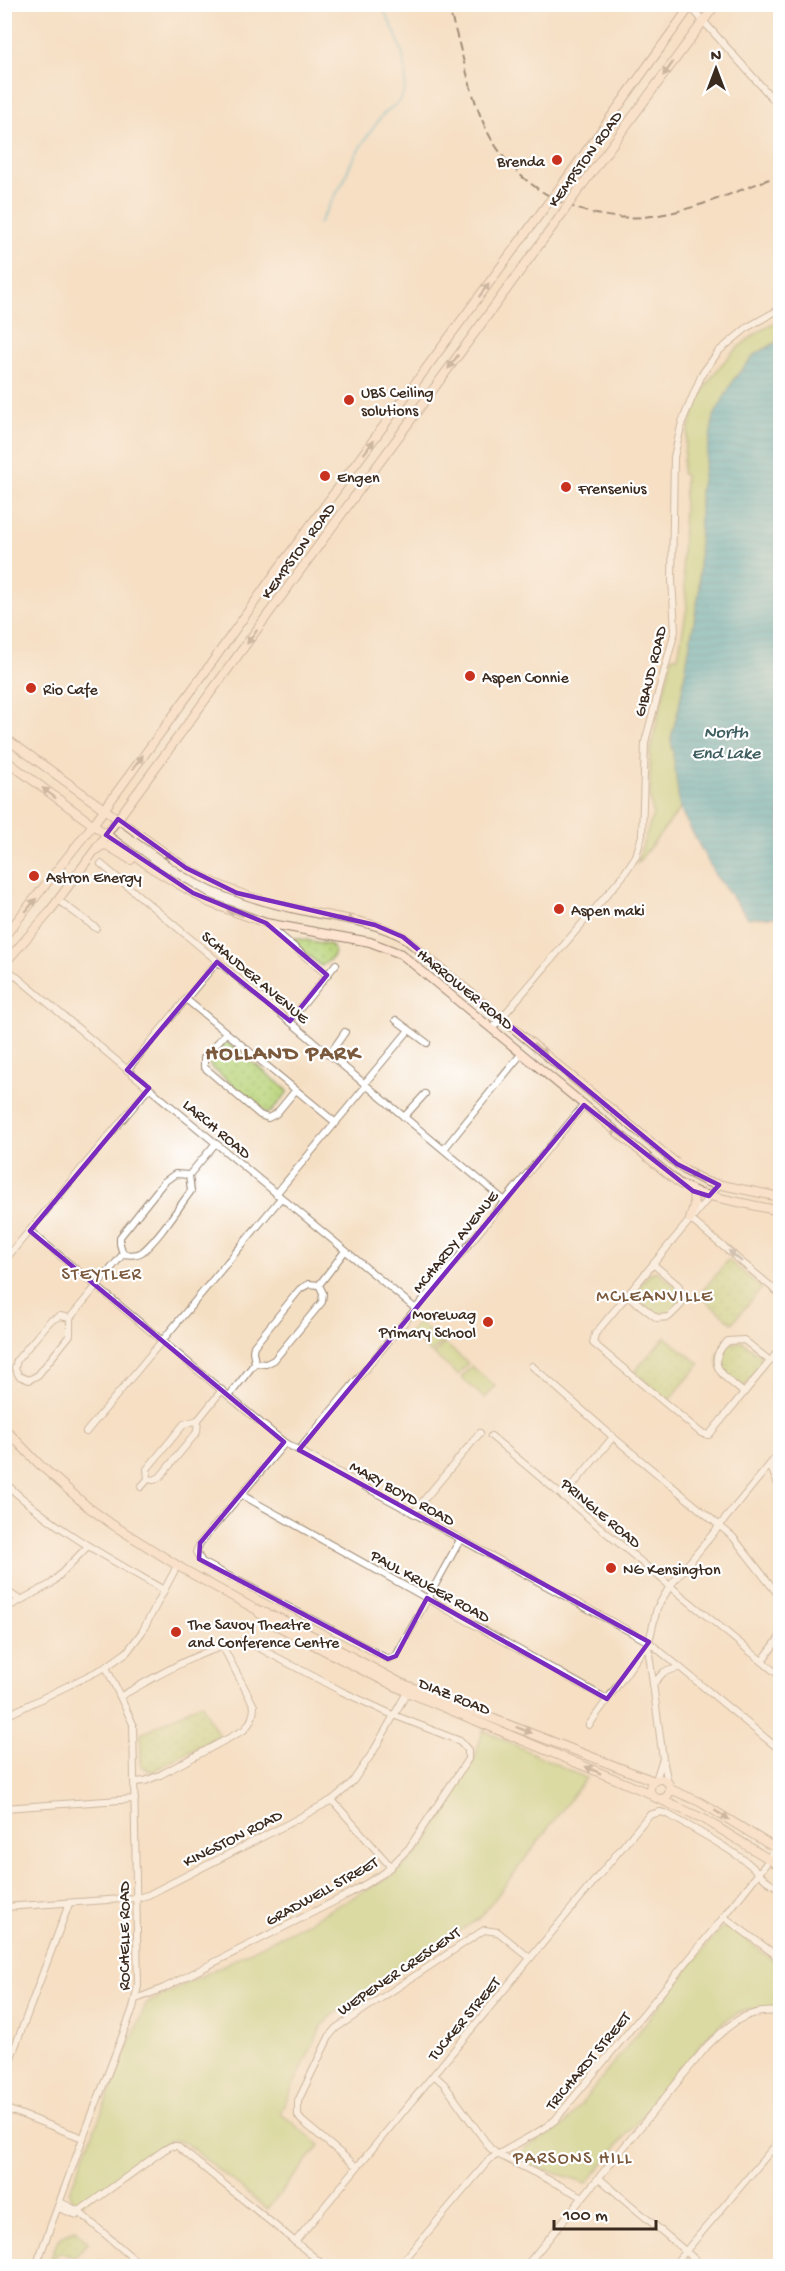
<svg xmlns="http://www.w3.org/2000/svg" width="785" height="2271" font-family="'Gochi Hand',sans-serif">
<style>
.green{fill:#bad47a;stroke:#7a7f4c;stroke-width:1.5}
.park{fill:url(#park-dots);stroke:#7a7f4c;stroke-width:1.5}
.water{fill:url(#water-rules);stroke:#3f6c70;stroke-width:1.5}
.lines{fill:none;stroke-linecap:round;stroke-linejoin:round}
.stream{stroke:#43adc2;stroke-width:2}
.street-casing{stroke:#988470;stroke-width:8}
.secondary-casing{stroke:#988470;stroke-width:10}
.street{stroke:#fff;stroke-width:6}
.secondary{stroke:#fde4d1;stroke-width:8}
.rail{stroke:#3b2a1e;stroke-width:2;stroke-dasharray:9 4.5;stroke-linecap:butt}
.secondary-bridge-casing{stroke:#988470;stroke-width:10;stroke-linecap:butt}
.secondary-bridge{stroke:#fde4d1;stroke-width:8}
.oneway{fill:#9c8778}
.oneway2{fill:#a79f9a}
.marked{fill:none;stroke:#7b2cbf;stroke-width:4.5;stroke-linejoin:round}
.poi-dot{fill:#c8321e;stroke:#fff;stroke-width:2}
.labels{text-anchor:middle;stroke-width:4.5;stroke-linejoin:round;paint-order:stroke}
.street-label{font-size:16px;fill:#3b2a1e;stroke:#fff}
.poi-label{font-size:16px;fill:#3b2a1e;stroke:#fff;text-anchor:start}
.water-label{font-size:18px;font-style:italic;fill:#3e5e60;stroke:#fff}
.neighbourhood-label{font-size:18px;letter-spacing:1.5px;fill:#7b593c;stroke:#fff}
.district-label{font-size:22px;font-weight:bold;letter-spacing:1.5px;fill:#7b593c;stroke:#fff}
</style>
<defs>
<pattern id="park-dots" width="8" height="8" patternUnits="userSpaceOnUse" patternTransform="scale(1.5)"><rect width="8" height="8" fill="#bad47a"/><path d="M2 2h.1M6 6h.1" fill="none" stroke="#a1b669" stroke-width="1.8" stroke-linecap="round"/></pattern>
<pattern id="water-rules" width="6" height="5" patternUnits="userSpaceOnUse" patternTransform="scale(1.5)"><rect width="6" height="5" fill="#43adc2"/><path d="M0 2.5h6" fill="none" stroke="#398d9d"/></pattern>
</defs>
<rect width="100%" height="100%" fill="#fff"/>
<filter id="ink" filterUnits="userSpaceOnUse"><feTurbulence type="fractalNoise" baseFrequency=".0167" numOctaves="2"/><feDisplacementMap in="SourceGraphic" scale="12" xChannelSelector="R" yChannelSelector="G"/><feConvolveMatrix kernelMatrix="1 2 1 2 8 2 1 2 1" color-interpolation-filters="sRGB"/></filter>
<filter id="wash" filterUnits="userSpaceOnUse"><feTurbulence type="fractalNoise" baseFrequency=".008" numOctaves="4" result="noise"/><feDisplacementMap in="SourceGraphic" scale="24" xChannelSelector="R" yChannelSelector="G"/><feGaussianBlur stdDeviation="1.35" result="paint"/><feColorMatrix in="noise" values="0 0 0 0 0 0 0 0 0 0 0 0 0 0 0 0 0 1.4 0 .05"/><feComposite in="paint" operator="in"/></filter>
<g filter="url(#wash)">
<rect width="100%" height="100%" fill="#f5dfc3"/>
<g class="green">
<path d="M780 320V340L754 355 734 379 700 490 699 593 679 707 671 738 680 809 636 865 653 814 650 798V752L672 657H678L687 607 682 561 685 475 682 474C686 403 716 352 780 320Z"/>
<path d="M418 1322 442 1342 431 1353 408 1333Z"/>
<path d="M444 1343 468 1363 458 1375 434 1355Z"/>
<path d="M471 1366 495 1386 485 1398 461 1378Z"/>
<path d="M483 1730 586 1778 481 1917 331 2016 322 2026 280 2113 320 2145 267 2209 185 2143 175 2140 168 2141 82 2203 77 2204 72 2202 69 2192 146 2004 295 1929 394 1875 422 1849 475 1758Z"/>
<path d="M725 1927 731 1928 780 1966V2009C745 2006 732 2012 707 2037L587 2183 533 2166 520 2158 524 2148 564 2126 719 1930Z"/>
</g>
<g class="park">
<path d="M295 938 331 945 334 950 333 957 321 966 295 944Z"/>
<path d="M226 1041 287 1090V1093L271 1112 267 1113 210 1066 208 1061Z"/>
<path d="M728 1260 762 1288 732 1323 699 1295Z"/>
<path d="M656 1271 678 1288 680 1304 670 1315 654 1316 634 1298V1293L650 1273Z"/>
<path d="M665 1337 700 1364 668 1401 634 1372Z"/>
<path d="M743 1342 763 1358 764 1365 743 1387 720 1370 718 1355 728 1343Z"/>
<path d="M201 1703 219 1736 152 1772 141 1766V1734Z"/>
<path d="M75 2230 88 2242 75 2257 60 2252 57 2254 54 2261 50 2260C56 2244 58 2235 75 2230Z"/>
</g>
<path class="water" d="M780 340V917L748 918 715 875 680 809 671 738 679 707 699 593 700 490 714 416 734 379 754 355Z"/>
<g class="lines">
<path class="stream" d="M319 224C326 210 334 198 342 184 346 178 347 170 351 163 359 148 370 132 381 117 387 108 399 106 403 95 413 66 395 29 380 4"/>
</g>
</g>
<g filter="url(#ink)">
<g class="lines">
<g class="street-casing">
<g id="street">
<path d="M689 5 780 107"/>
<path d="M101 864 505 1201"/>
<path d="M58 900 96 928"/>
<path d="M266 923 327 975"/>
<path d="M4 966 149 1088 416 1309"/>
<path d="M187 1000 336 1123"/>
<path d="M396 1020 427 1043"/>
<path d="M290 1021 336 964"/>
<path d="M492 1029 622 877 636 856 642 835 645 742 675 631 672 580 674 457 682 422 702 374 719 351 748 327 780 309"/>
<path d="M226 1033 204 1058V1067L260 1115 268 1118 276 1114 295 1091"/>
<path d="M329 1055 345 1032"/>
<path d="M127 1070 217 962"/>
<path d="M364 1084 409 1030"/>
<path d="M404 1117 425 1094"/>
<path d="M444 1149 522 1053"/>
<path d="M189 1175 215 1144"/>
<path d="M719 1185 595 1334 593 1343 701 1433 709 1435 780 1349"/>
<path d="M276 1194 366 1086"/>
<path d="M690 1219 780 1294"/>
<path d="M30 1231 285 1443 649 1642 780 1750"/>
<path d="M123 1254 120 1244V1237L164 1182 175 1174 189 1175"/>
<path d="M123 1254C129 1255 136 1256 142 1252 158 1240 178 1208 191 1191L189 1175"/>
<path d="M4 1261 149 1088"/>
<path d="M319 1285 345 1251"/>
<path d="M627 1295 657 1318 669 1317 681 1305 679 1286 653 1264"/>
<path d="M70 1318 60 1316 50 1321 17 1360 15 1368 19 1376 29 1380 38 1375 70 1335V1318L123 1254"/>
<path d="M255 1363 266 1364 274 1360 322 1302 323 1293 319 1285"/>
<path d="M255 1363 253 1351 254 1346 300 1289 309 1284 319 1285"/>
<path d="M532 1366 613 1437 733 1537 780 1597"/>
<path d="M744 1393C726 1378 702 1364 728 1341L744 1340 770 1361"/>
<path d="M229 1396 255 1363"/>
<path d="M86 1432 281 1198"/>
<path d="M491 1436 670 1586 780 1676"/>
<path d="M285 1443 200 1543 196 1552 202 1562 388 1659 396 1656 460 1540"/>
<path d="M299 1450 584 1105"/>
<path d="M770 1465 780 1489"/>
<path d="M148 1479 154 1480 160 1477 197 1432 198 1420 222 1390"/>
<path d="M4 1482C52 1528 108 1558 164 1590"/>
<path d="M141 1487 148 1479 147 1469 184 1424 198 1420"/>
<path d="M242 1495 607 1699"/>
<path d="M563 1497 613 1437"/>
<path d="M413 1513 480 1433"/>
<path d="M4 1589 21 1601"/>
<path d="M4 1609 51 1584 87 1547"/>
<path d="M762 1661 780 1637"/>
<path d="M653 1684 664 1672 678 1668"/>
<path d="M121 1696C159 1675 202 1648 246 1641L341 1691 391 1714 460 1741 468 1750V1759L409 1848 384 1873 347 1895 164 1988 136 1999"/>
<path d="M4 1717 106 1667 127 1652 142 1632 177 1566"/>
<path d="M589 1725 640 1654 648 1646"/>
<path d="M656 1780 662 1761"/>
<path d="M135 1782 145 1781 160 1775 244 1730C251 1723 254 1716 254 1706L223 1647"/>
<path d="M668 1783 663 1759 648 1646 657 1608 670 1586 780 1452"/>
<path d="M332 1800 391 1867"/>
<path d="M4 1808 135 1799"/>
<path d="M4 1907 137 1898 148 1895 284 1826 332 1800 344 1790 353 1781 373 1752 409 1689"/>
<path d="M724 1917 780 1958"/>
<path d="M434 2075 444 2084 490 2148 497 2154 583 2197"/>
<path d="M4 2076 69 1904"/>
<path d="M4 2108 83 2138"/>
<path d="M356 2166 302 2121 298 2116V2101L330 2035 336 2028 484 1930 498 1932 530 1958"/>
<path d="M600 2179 703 2266"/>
<path d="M60 2202 78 2211 142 2266"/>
<path d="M58 2208 77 2215"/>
<path d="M75 2214 164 2150 171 2146H177L325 2266"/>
<path d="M295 2242 649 1815 661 1812 667 1814C693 1828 719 1842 744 1860 757 1869 765 1883 780 1888"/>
<path d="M36 2266 83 2138 133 2008 138 1986 133 1724 106 1667"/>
<path d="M399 2266 490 2159 543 2129 555 2120 724 1917 769 1860 775 1848"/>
<path d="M526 2266 708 2045C731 2023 747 2008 780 2012"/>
<path d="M673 2266 780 2140"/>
</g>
</g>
<g class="secondary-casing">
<g id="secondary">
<path d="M562 185 692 4"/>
<path d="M575 195 716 4"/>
<path d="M4 737 186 868C226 892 269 904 315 913 345 919 376 922 403 937L686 1171 707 1182 780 1197"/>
<path d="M4 759 153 869 210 903 266 923 370 942 401 954 680 1184 701 1194 780 1211"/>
<path d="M96 850 103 845 108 846 131 860"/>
<path d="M4 937 92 826 200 679 276 572 548 203"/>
<path d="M4 964 47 915 106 835 562 214"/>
<path d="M690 1219 694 1205 693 1191"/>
<path d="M4 1428 39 1464 88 1507 113 1525 183 1569 255 1609 281 1619 401 1683 654 1781"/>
<path d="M259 1613 274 1624 356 1667 407 1692 651 1794"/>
<circle cx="660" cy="1789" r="10"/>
<path d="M670 1789 700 1802 780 1851"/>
<path d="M659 1799 704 1819 780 1866"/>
</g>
</g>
<use href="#street" class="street"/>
<use href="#secondary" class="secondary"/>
<path class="rail" d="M447 4C462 46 468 91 487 131 503 162 527 185 557 200 637 240 704 203 780 175"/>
<g class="secondary-bridge-casing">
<g id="secondary-bridge">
<path d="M548 203 562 185"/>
<path d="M562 214 575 195"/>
</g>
</g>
<use href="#secondary-bridge" class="secondary-bridge"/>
</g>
<defs><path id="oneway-solid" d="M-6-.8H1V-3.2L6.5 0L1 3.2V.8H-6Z" transform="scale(1.5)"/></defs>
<g class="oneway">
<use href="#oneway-solid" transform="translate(668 69) rotate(126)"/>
<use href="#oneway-solid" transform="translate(484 290) rotate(-54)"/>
<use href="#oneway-solid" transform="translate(453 362) rotate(126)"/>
<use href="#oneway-solid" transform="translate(369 447) rotate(-53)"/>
<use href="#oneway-solid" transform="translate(252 637) rotate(126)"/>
<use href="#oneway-solid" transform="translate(138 762) rotate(-54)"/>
<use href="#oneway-solid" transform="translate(49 793) rotate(-142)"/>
<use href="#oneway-solid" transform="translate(165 853) rotate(36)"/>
<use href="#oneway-solid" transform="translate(31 905) rotate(-51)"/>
<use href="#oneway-solid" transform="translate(235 913) rotate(-160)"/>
<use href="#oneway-solid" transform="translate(346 919) rotate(11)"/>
<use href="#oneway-solid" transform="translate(540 1049) rotate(40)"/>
<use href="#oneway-solid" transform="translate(618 1133) rotate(-141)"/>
<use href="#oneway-solid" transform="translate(690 1173) rotate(32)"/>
<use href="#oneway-solid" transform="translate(524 1730) rotate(21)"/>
<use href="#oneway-solid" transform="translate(593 1770) rotate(-156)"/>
<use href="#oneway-solid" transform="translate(722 1815) rotate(32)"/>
</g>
<use class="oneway2" href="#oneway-solid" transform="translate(735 1256) rotate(-140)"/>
</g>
<path d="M0 0H785V2271H0ZM118 819 186 868 237 893 375 925 403 937 677 1164 719 1185 709 1196 693 1191 584 1105 299 1450 649 1642 607 1699 427 1598 396 1656 388 1659 199 1559 200 1543 284 1442 30 1231 149 1088 127 1070 217 962 290 1021 327 975 266 923 193 893 106 835Z" fill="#f5dfc3" fill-opacity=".55" fill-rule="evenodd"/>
<path class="marked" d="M118 819 186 868 237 893 375 925 403 937 677 1164 719 1185 709 1196 693 1191 584 1105 299 1450 649 1642 607 1699 427 1598 396 1656 388 1659 199 1559 200 1543 284 1442 30 1231 149 1088 127 1070 217 962 290 1021 327 975 266 923 193 893 106 835Z"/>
<g class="poi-dot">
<circle cx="557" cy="160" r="6"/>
<circle cx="349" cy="400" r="6"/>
<circle cx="325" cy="476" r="6"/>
<circle cx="566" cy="487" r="6"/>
<circle cx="470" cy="676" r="6"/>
<circle cx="31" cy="688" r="6"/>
<circle cx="34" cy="876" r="6"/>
<circle cx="559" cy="909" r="6"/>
<circle cx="488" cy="1322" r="6"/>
<circle cx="611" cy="1568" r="6"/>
<circle cx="176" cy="1632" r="6"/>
</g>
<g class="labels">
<g class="street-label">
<text transform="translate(584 158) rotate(-54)" y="6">KEMPSTON ROAD</text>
<text transform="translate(297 550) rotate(-54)" y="6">KEMPSTON ROAD</text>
<text transform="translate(649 671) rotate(-76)" y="6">GIBAUD ROAD</text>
<text transform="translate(256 976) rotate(40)" y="6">SCHAUDER AVENUE</text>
<text transform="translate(466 988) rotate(39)" y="6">HARROWER ROAD</text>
<text transform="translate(218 1128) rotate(40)" y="6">LARCH ROAD</text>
<text transform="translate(454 1241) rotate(-51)" y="6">MCHARDY AVENUE</text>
<text transform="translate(403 1492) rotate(29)" y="6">MARY BOYD ROAD</text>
<text transform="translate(602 1512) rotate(40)" y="6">PRINGLE ROAD</text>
<text transform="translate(431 1585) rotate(29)" y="6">PAUL KRUGER ROAD</text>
<text transform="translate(455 1695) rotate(22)" y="6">DIAZ ROAD</text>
<text transform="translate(232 1837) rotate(-27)" y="6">KINGSTON ROAD</text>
<text transform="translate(321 1890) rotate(-29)" y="6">GRADWELL STREET</text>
<text transform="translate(123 1936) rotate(-90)" y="6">ROCHELLE ROAD</text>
<text transform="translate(398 1970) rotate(-34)" y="6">WEPENER CRESCENT</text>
<text transform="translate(463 2018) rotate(-50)" y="6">TUCKER STREET</text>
<text transform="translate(587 2060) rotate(-50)" y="6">TRICHARDT STREET</text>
</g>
<g class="poi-label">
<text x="545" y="166" text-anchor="end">Brenda</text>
<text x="361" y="397">UBS Ceiling<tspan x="361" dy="18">solutions</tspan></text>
<text x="337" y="482">Engen</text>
<text x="578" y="493">Frensenius</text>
<text x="482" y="682">Aspen Connie</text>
<text x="43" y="694">Rio Cafe</text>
<text x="46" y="882">Astron Energy</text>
<text x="571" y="915">Aspen maki</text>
<text x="476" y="1319" text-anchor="end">Morewag<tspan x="476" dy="18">Primary School</tspan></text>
<text x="623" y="1574">NG Kensington</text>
<text x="188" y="1629">The Savoy Theatre<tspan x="188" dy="18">and Conference Centre</tspan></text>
</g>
<g class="water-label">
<text x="726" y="737">North<tspan x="726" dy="21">End Lake</tspan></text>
</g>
<g class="neighbourhood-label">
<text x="102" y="1279">STEYTLER</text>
<text x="655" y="1301">MCLEANVILLE</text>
<text x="573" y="2163">PARSONS HILL</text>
</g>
<g class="district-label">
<text x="283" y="1059">HOLLAND PARK</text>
</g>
</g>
<rect width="785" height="2271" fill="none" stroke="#fff" stroke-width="24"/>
<g transform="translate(716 69)" stroke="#ffffff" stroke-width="4.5" paint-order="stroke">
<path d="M0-4.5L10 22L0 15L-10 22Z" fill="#3b2a1e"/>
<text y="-9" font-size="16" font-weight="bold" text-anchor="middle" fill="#3b2a1e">N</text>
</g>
<path d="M554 2220v9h102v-9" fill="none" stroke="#3b2a1e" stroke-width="3"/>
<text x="563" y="2220" font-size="18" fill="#3b2a1e" stroke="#ffffff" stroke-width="4.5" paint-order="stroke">100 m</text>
</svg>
